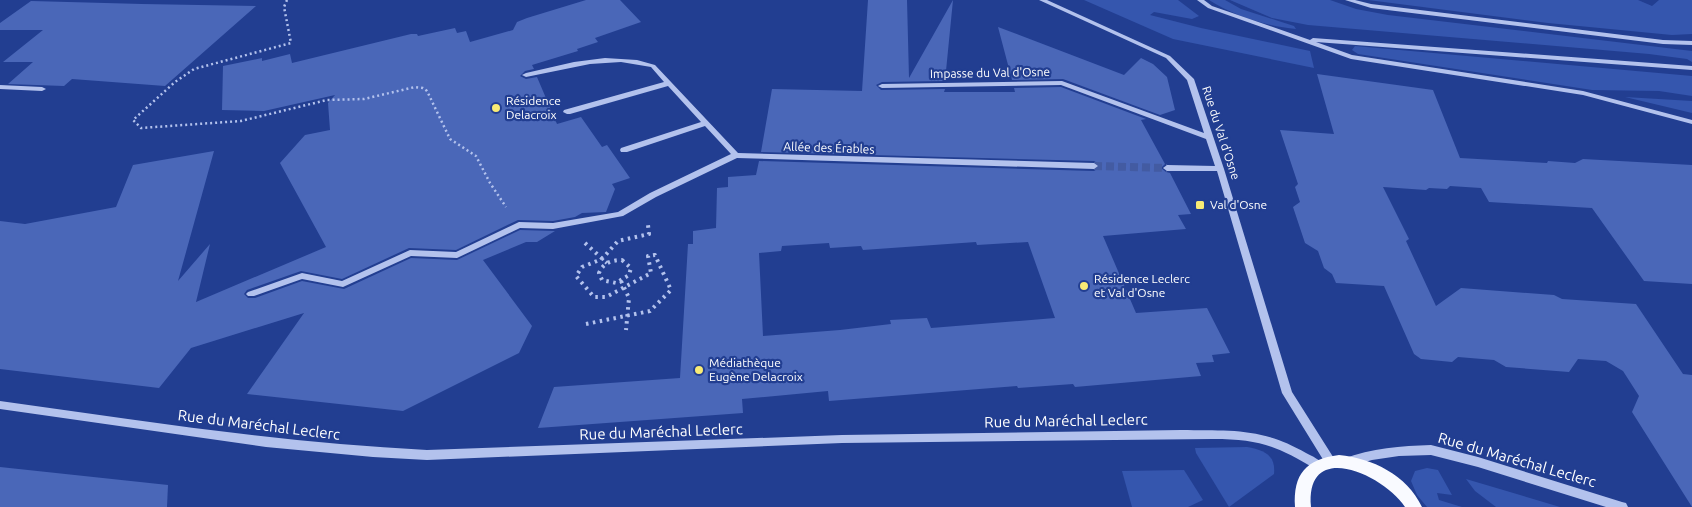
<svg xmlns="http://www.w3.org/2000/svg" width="1692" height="507" font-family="Ubuntu,sans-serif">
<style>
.green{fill:#3556ae}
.building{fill:#4a67b8;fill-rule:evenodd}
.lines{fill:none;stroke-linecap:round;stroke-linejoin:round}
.minor-tunnel{stroke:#435ba2;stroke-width:8;stroke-dasharray:8 4;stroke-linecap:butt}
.path-far1{stroke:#b3c2ed;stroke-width:2.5;stroke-dasharray:2 3;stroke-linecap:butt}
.path{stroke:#b3c2ed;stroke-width:4;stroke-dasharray:2.5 4.5;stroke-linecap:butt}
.minor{fill:#b3c2ed;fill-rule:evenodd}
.major{fill:#f9faff;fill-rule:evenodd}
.poi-dot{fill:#f9eb75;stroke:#223e91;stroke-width:2}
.labels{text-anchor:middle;stroke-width:4.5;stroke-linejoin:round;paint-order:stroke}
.street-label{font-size:12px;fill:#fff;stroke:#223e91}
.poi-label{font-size:12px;fill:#fff;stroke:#223e91;text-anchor:start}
.near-street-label{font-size:15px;fill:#fff;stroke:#223e91}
</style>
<rect width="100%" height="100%" fill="#223e91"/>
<g class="green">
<path d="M1084 0H1178L1199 16 1192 19 1154 12 1150 15 1201 28 1310 51 1314 68 1173 39Z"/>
<path d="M1209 0H1225L1241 9 1294 26 1296 29C1266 26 1234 16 1209 0Z"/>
<path d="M1230 0H1330L1356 9 1388 15 1692 51V62L1687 59 1649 54 1308 25 1272 18Z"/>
<path d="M1368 0H1638L1652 6 1659 0H1692V34L1672 35 1548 23Z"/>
<path d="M1355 46 1692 76V96L1659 91 1592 90 1358 54 1352 50Z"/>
<path d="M1625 97 1692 101V113Z"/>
<path d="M1247 447C1264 450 1276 455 1274 474L1229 507 1196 453 1195 448Z"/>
<path d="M1427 468 1438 470 1452 495 1437 493 1439 500 1462 507H1427L1417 495 1411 481 1415 471Z"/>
<path d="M1184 470 1203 500 1188 507H1132L1122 471Z"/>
<path d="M1466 479 1560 507H1496L1475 491Z"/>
</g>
<g class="building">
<path d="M586 0H620L641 22 595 38 598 42 577 49 578 51 532 65 534 69 525 71 520 76 526 79 537 77 557 124 581 117 602 147 607 145 630 178 612 184 615 189 606 212 582 213 575 217 553 221 518 220 456 250 409 248 342 279 301 271 247 290 244 294 248 298H255L302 281 344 289 411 258 457 260 520 230 555 231 537 242H526L483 260 532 326 519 353 403 411 247 394 304 313 191 348 159 388 0 369V221L25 224 116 207 133 165 214 151 178 281 210 244 196 302 326 247 280 163 305 135 330 130 328 103 335 95 264 111 222 110 223 66 262 58V61L290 54 292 63 411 34H417L418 36 455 28 457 33 466 31 470 42 513 30 517 22 527 18Z"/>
<path d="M868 0H907L909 78 953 0 945 81 882 82 876 85 881 90 945 89 944 92H1015L1014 88 1061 87 1146 119 1141 120 1165 164 1161 168 1166 172 1170 173 1191 214 1178 215 1186 229 1103 236 1136 313 1207 308 1230 353 1212 355 1214 362 1196 363 1201 376 1075 387 1073 384 1018 388 1017 386 829 401 828 391 742 399 743 413 538 428 554 387 680 378 688 244H693V231L716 228 717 188 728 187V177L756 175 759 161 1094 171 1099 168V164L1094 161 761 152 772 89 862 91ZM976 242 977 245 1028 242 1055 318 931 328 927 318 890 320 891 324 840 330 763 336 759 253 781 251 782 246 829 243 830 248 861 246 863 250Z"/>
<path d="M31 1 142 4 256 6 165 86 72 79 64 86 8 84 33 62H3L43 30H0V23Z"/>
<path d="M998 27 1124 75 1141 58 1153 64 1167 77 1175 110 1160 115 1063 79 1012 80Z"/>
<path d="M1317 74 1433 90 1460 158 1547 163 1548 161 1575 163 1583 159 1692 165V284L1644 281 1592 208 1489 202 1481 188 1450 186 1447 189 1429 188 1426 190 1383 187 1409 239 1406 241 1436 306 1461 288 1554 295 1562 299 1636 304 1683 374 1692 375V507L1632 412 1639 396 1623 371 1606 361 1578 359 1569 372 1506 367 1494 360 1458 357 1452 362 1421 359 1414 354 1384 286 1336 283 1332 274 1324 268 1318 251 1305 243 1293 207 1300 202 1295 187 1298 184 1280 130 1334 134Z"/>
<path d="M0 467 168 485 167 507H0Z"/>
</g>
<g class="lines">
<path class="minor-tunnel" d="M1094 166 1167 168"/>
<path class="path-far1" d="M287 0 284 7 291 43 194 69 175 82 133 120 141 128 241 121 327 100 364 99 415 87 423 88 427 91 450 139 476 156 490 183 506 207"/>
<g class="path">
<path d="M585 243 607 263"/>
<path d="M622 260 631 268 629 275 616 283 602 280 599 273C603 263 612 260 622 260Z"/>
<path d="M621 281 629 298 626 330"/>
<path d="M586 324 650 311 671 290 655 255 648 256 651 273 606 297H594L576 276 582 267 602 259 618 241 649 234 648 225"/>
</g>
<g class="minor">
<path d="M1039 0H1047L1170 56 1194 79 1224 169 1292 392 1335 460 1336 463 1335 466 1331 468 1327 466 1282 393 1217 171H1167L1163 168 1167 165 1215 166 1206 139 1061 85 882 88 878 86 882 84 1062 81 1204 133 1187 80 1166 58Z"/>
<path d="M1197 0H1204L1212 6 1310 40 1313 38 1692 66V70L1316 42 1352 55 1583 91 1692 120V124L1583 95 1351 59 1208 8Z"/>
<path d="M1345 0H1355L1371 4 1663 40 1692 41V45L1663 44 1371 8Z"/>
<path d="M605 58 637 60 655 65 738 153 1094 163 1098 166 1094 169 737 158 656 197 623 216 553 229 520 228 457 258 411 256 343 287 302 279 254 296H248L246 294 248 292 302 273 342 281 410 250 456 252 519 222 553 223 618 212 650 193 731 154 705 126 627 152H621L620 150 621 148 701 122 668 86 570 114H567L563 112 564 110 664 82 651 67 621 62 590 64 526 77 522 75 526 73 574 62Z"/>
<path d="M0 85 42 87 46 89 42 91 0 89Z"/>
<path d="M0 401C142 421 283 443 427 450L842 435 1181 430C1230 431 1261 427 1306 453 1312 456 1321 460 1324 466L1323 469 1319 471 1315 469C1277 446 1259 439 1213 439L842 443 427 460 373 457 266 447 0 409Z"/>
<path d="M1431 445 1478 457 1622 502 1626 503 1628 507H1606L1478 467 1431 455 1399 456 1372 460 1347 467 1343 465 1342 462 1343 459C1372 448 1401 446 1431 445Z"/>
</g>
<path class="major" d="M1339 455C1372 458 1407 475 1422 507H1405C1383 474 1305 439 1311 507H1295C1293 474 1306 459 1339 455Z"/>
</g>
<g class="poi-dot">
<circle cx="496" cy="108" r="5"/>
<rect x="1195" y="200" width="10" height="10" rx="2.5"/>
<circle cx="1084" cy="286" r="5"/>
<circle cx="699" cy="370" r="5"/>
</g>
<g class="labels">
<g class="street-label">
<text transform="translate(990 73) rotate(-1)" y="4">Impasse du Val d'Osne</text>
<text transform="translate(1221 133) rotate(72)" y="4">Rue du Val d'Osne</text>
<text transform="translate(829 148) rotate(2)" y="4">Allée des Érables</text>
</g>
<g class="poi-label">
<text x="506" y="105">Résidence<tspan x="506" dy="14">Delacroix</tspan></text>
<text x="1210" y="209">Val d'Osne</text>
<text x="1094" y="283">Résidence Leclerc<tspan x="1094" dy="14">et Val d'Osne</tspan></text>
<text x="709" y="367">Médiathèque<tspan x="709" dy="14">Eugène Delacroix</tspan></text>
</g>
<g class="near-street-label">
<text transform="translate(1066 421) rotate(-1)" y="5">Rue du Maréchal Leclerc</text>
<text transform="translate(259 425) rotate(7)" y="5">Rue du Maréchal Leclerc</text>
<text transform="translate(661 432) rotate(-2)" y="5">Rue du Maréchal Leclerc</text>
<text transform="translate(1517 460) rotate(16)" y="5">Rue du Maréchal Leclerc</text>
</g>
</g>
</svg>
